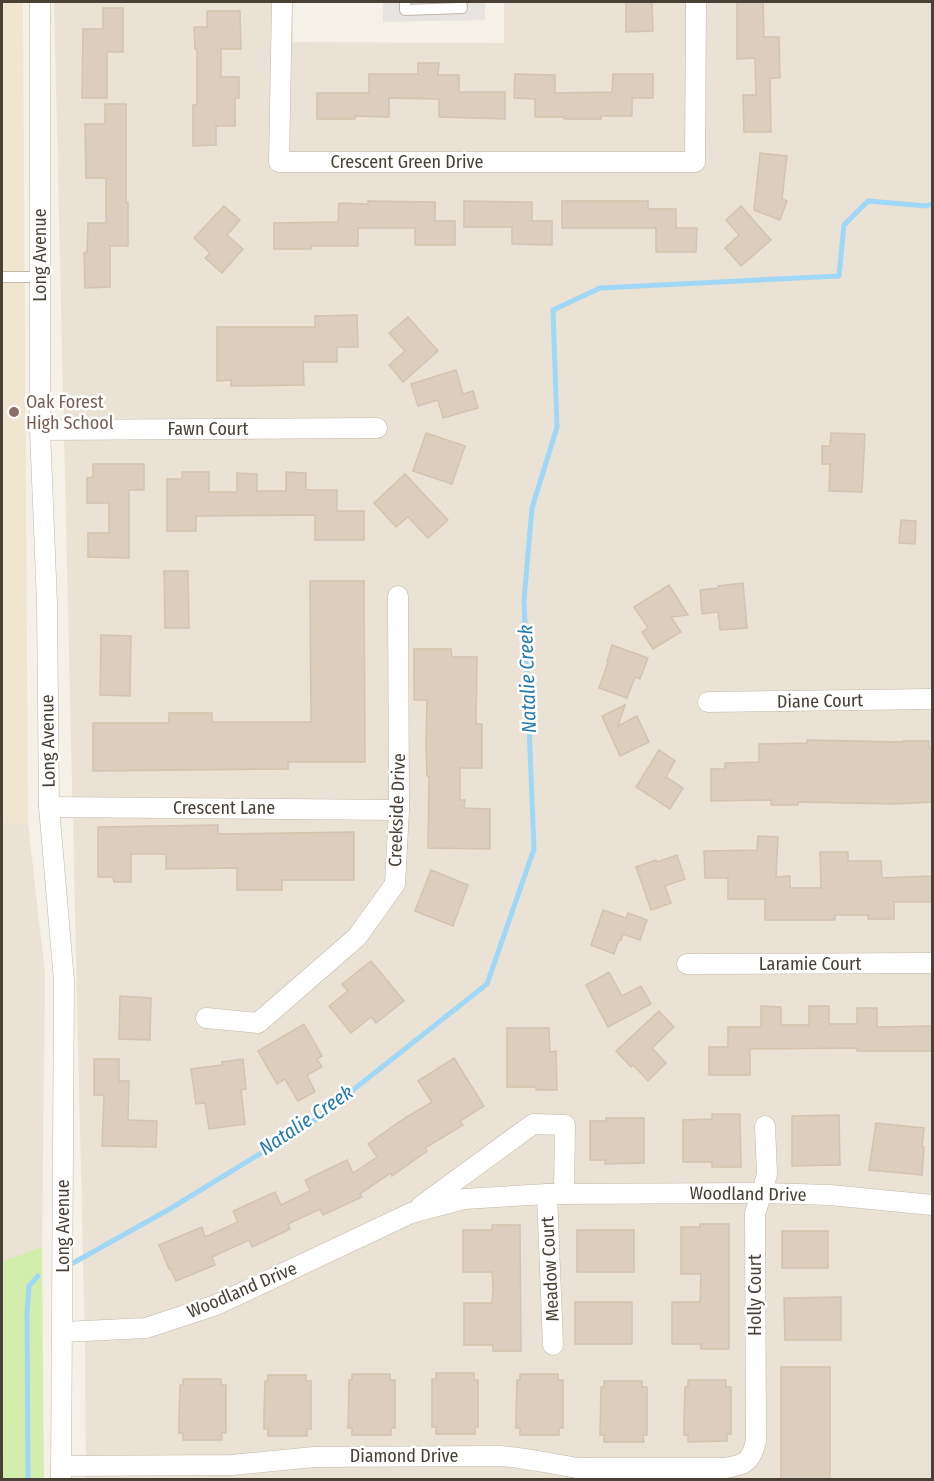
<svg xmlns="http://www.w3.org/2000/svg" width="934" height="1481" font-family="'Fira Sans Condensed',sans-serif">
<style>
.residential{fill:#eae2d5}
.education{fill:#f0e5d0}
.green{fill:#d3edad}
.parking{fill:#e6e3e0}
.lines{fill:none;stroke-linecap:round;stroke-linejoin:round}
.stream{stroke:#9fd7f7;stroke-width:5}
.building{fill:#dbcebf;stroke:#d4c3ae;stroke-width:1.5}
.lane-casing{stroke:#c2b8a9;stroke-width:12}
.street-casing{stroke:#c2b8a9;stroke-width:21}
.lane{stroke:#fff;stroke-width:10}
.street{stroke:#fff;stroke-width:20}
.education-dot{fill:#8d6e63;stroke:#fff;stroke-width:2}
.labels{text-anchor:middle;stroke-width:5;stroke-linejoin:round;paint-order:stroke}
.street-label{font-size:18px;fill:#494135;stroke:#fff}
.education-label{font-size:18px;fill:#785e54;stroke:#fff;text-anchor:start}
.water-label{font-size:20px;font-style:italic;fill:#227aae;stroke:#fff}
</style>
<rect width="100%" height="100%" fill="#f5f0e8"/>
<g class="residential">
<path d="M54 2H293V42L504 43V2H932V1479H86L85 1346Z"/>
<path d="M2 823H28L45 974 42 1247 4 1262 3 1479 2 1480Z"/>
</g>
<path class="education" d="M2 2H23L28 823H2Z"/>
<path class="green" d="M42 1247 44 1479H3L4 1261Z"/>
<path class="parking" d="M383 2H485V20L383 22Z"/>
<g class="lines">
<g class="stream">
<path d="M73 1263 168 1210 315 1120 487 984 534 849 524 600 532 508 557 427 553 310 600 288 839 276 844 225 868 201 926 206 932 204"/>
<path d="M28 1480 27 1313 29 1286 38 1276"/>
</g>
</g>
<g class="building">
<path d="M626 2H652L653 31 626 32Z"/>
<path d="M737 2H763L764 37H779L780 78H770L771 132H744L743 95H756L755 58 737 59Z"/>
<path d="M103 8H123V52H107V98H82L83 29H103Z"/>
<path d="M207 11H240L241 49H221V77H239V98H235V126H216V145L193 146V105H197V49H195L194 27H207Z"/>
<path d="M418 63H439L438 75H459V92H505V119L439 117V99L389 98V117L355 116V119H317V93H369V74H418Z"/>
<path d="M515 74 555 75V93L612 92 613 74H653V98H632V116H601V119H564V117H535V99L514 98Z"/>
<path d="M105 104H126V202H128V246H110V287L85 288 84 253 87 252 88 223H106V178H86L85 124H105Z"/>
<path d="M760 153 787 156 782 199 787 201 780 220 754 210Z"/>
<path d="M368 201 435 202V221H455V245H415V228H358V246H311V249H274V223L338 222 339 203 368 204Z"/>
<path d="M464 201 532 202V221H552V245L512 244V227H464Z"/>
<path d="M562 201H648V209H676V228H697L696 252H656V228H562Z"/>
<path d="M224 206 240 220 227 235 243 249 222 273 205 258 210 253 194 238Z"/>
<path d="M741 206 771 240 741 266 725 248 739 235 726 220Z"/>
<path d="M357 315 358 347H337V362H303L304 385 231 386V380L217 381V327H315V316Z"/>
<path d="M408 317 438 351 403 382 389 365 405 351 389 333Z"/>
<path d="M456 370 463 394 473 391 478 408 443 418 438 400 418 406 411 384Z"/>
<path d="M426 433 465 446 452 484 413 471Z"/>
<path d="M831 433 865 434 862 492 829 491 830 464H822V446H830Z"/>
<path d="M93 464H144V490H129V558L88 557V533H109V503H87V478L93 477Z"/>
<path d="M182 472H209V492H237V473L257 474V491H286V472L306 473V490H337V511H364V540H315V515L196 516V531H167V479H182Z"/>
<path d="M405 474 448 520 428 538 408 517 396 527 374 503Z"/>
<path d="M901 520 916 521 915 544 899 543Z"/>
<path d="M164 571H188L189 628H165Z"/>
<path d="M310 581H364L365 762H288V769L93 771V723H169V713H212V722H311Z"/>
<path d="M743 583 747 628 720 630 718 612 702 614 700 590 718 588V586Z"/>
<path d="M669 585 688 615 671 617 681 632 653 649 642 632 648 628 634 607Z"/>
<path d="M101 635 131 636 130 696 100 695Z"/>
<path d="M612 645 648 658 640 679 635 677 627 698 599 688 608 662 607 661Z"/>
<path d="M414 649H451L452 657H477L476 724H482V768H460V800H465L464 808 490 809V849L428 848 429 776H427L426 745 427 700H414Z"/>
<path d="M625 705 618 726 637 716 649 742 620 756 602 716Z"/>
<path d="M807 740 903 742V741H929V748H933V802L895 804 798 802V805H771V800L711 801V769H725V763L759 762V744L807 743Z"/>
<path d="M659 750 675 761 666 777 683 788 670 809 636 787Z"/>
<path d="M218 825V834L354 832V880H282V890H237V868L166 869V854H131V882H114L113 877H98V827Z"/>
<path d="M758 836 778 837 776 877 790 876V888H821L820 852H848V861H881L882 878 933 876V902H894V919H868V915H835V920H765V899H728V878H705L704 851 757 850Z"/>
<path d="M677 855 685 879 665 886 671 903 651 910 636 867 656 860 657 862Z"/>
<path d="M431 870 468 885 453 926 415 911Z"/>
<path d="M603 910 626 918 628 913 647 920 640 940 623 934 621 940H619L614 954 591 945Z"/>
<path d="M371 961 404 1001 376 1023 371 1017 351 1033 329 1006 348 991 342 984Z"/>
<path d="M609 972 622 996 641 986 651 1004 608 1027 586 985Z"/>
<path d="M120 996 151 998 150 1040 119 1039Z"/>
<path d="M761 1006 781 1007V1025H809V1006H829V1024H857V1008H877V1027L933 1026V1051H857V1048L750 1049V1075H709V1047H728V1027H761Z"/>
<path d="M659 1011 674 1027 652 1048 666 1063 648 1081 633 1065 631 1067 616 1051Z"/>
<path d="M304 1024 322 1056 317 1059 322 1067 307 1075 315 1092 298 1101 285 1079 277 1084 258 1051Z"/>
<path d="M507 1028H549L550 1052 556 1051 557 1090H536V1087H507Z"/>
<path d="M454 1058 484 1106 460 1121 463 1125 425 1148 427 1151 392 1176 391 1173 360 1194 362 1197 323 1215 320 1209 288 1224 290 1229 252 1247 249 1240 212 1257 215 1265 176 1281 170 1268 169 1269 159 1245 202 1227 205 1237 238 1222 233 1211 275 1192 281 1205 310 1191 305 1180 347 1160 353 1173 377 1157 368 1144 405 1118 432 1102 418 1081Z"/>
<path d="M94 1059H119V1081H129L128 1120 157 1121 156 1147 102 1146 104 1095H94Z"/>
<path d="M243 1059 246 1089 241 1090 245 1124 209 1129 205 1103 196 1104 191 1069 222 1065V1062Z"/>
<path d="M712 1114H740L741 1167H712V1162H683V1120L712 1119Z"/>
<path d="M839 1115 840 1165 792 1166V1116Z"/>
<path d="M606 1118H644V1163L605 1164V1160H590V1121H606Z"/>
<path d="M876 1123 924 1128 922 1147H924L922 1175 869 1170Z"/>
<path d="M700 1224H729V1349H701V1344H672V1302H700L701 1274H681V1227H700Z"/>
<path d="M492 1225H520L521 1351H493V1345H464V1303H492L493 1288 492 1272H463V1230H492Z"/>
<rect x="577" y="1230" width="57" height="42"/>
<rect x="782" y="1231" width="46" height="37"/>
<path d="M841 1297V1340H785L784 1298Z"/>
<rect x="575" y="1302" width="57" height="42"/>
<rect x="781" y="1367" width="49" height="112"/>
<path d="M436 1373H474V1380H478V1427H475V1434H436V1427H432V1379H436Z"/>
<path d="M352 1374H390V1380H395V1428H391V1435H352V1428H348L349 1380H352Z"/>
<path d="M520 1374H558V1380H563V1428H559V1435H520V1428H516V1413L517 1380H520Z"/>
<path d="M268 1375H306V1381H311V1429H307V1436H268V1429H264V1414L265 1381H268Z"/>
<path d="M183 1379H221V1385H226V1433L222 1432V1440H183V1433H179V1418L180 1385H183Z"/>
<path d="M688 1380H726V1387H731V1434H727V1441L688 1442V1435H684V1419L685 1387H688Z"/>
<path d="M604 1381H642V1387H647V1435H643L644 1442H604V1435H600L601 1387H604Z"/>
</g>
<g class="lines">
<g class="lane-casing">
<g id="lane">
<path d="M405 2V10L462 8 461 2"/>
<path d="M2 277H40"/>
</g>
</g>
<g class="street-casing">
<g id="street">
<path d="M40 2V430L47 603 49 807 64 981 61 1480"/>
<path d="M282 2 279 162H695L696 2"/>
<path d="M40 430 377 428"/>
<path d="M708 702 932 699"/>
<path d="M49 807 399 810"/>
<path d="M687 964 932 963"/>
<path d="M206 1018 258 1023 357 937 395 884 399 810 398 596"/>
<path d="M547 1194 553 1345"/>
<path d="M421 1206 533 1124 565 1125 564 1194"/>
<path d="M63 1332 146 1328 216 1305 411 1213 464 1199 547 1194 762 1193 830 1195 932 1205"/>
<path d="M61 1466 232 1465 314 1457 498 1456C525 1457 551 1464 578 1468H725C745 1465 751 1462 756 1441L755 1213 762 1193 767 1174 765 1126"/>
</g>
</g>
<use href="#lane" class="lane"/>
<use href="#street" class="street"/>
</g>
<circle class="education-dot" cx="14" cy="412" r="6"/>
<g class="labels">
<g class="street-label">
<text x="407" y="168">Crescent Green Drive</text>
<text transform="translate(40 255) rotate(-90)" y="6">Long Avenue</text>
<text x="208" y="435">Fawn Court</text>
<text transform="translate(820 701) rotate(-1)" y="6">Diane Court</text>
<text transform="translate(48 741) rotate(-91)" y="6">Long Avenue</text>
<text x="224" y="814">Crescent Lane</text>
<text transform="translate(397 810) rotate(-88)" y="6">Creekside Drive</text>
<text x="810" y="970">Laramie Court</text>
<text transform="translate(748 1194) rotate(1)" y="6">Woodland Drive</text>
<text transform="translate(63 1226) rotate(-90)" y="6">Long Avenue</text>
<text transform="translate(550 1269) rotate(-93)" y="6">Meadow Court</text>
<text transform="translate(242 1290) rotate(-23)" y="6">Woodland Drive</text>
<text transform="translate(755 1295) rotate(-90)" y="6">Holly Court</text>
<text x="404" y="1462">Diamond Drive</text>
</g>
<g class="education-label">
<text x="26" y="408">Oak Forest<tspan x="26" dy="21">High School</tspan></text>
</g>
<g class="water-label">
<text transform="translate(527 679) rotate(-92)" y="7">Natalie Creek</text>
<text transform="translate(306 1120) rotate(-34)" y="7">Natalie Creek</text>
</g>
</g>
<rect width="934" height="1481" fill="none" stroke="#494135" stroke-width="6"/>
</svg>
